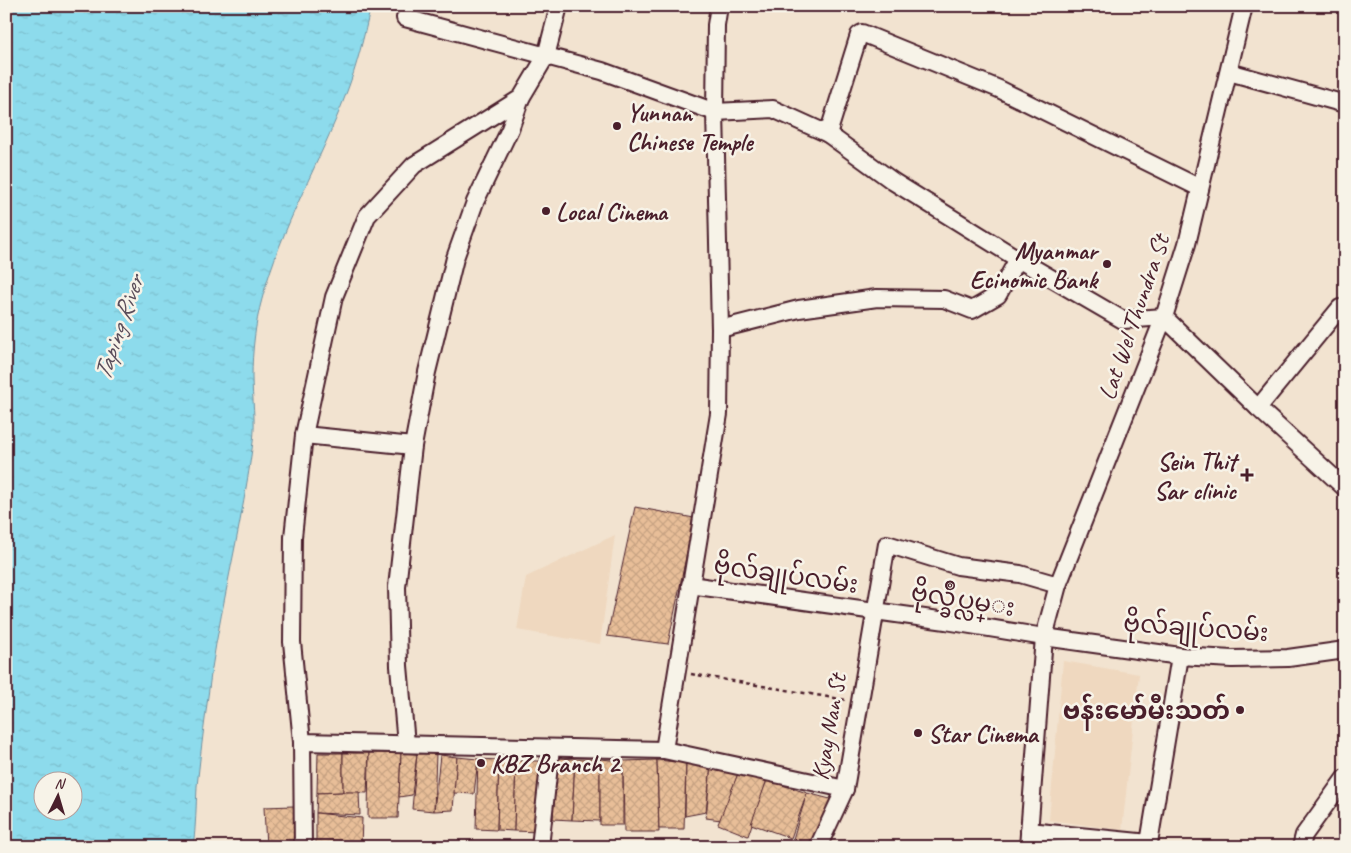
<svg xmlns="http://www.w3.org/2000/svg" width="1351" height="853" font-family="Caveat,'Noto Sans Myanmar',sans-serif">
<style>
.built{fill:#efd8bf}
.water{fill:url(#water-ripples);stroke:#72909f;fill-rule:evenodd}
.building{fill:url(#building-cross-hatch);stroke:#4a1f2b}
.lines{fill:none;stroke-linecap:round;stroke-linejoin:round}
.minor-casing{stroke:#4a1f2b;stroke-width:20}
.path{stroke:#4a1f2b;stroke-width:2.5;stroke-dasharray:4 4;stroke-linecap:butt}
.minor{stroke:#f7f3e8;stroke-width:16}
.poi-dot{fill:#4a1f2b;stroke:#f7f3e8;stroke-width:2}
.labels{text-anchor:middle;stroke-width:5;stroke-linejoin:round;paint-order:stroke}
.poi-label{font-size:25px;font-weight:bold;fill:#4a1f2b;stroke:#f7f3e8;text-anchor:start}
.street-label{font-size:25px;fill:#4a1f2b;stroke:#f7f3e8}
.water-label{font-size:26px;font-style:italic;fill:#5b4e5b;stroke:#f7f3e8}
</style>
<defs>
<pattern id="water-ripples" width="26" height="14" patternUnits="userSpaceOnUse" patternTransform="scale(1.25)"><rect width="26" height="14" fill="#8ddbec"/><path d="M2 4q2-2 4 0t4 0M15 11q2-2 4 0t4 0" fill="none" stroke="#7bbccb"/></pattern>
<pattern id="building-cross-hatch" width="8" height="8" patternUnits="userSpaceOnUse" patternTransform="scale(1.25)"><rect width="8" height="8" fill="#e8be98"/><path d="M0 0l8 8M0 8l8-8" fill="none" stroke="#c8a383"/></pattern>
</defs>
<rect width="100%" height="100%" fill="#f2e3d0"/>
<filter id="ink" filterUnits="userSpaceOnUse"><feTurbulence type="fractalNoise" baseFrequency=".02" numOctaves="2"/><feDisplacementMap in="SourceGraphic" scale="10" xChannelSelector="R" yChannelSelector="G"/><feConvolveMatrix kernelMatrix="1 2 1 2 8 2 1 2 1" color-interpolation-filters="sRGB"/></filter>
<g filter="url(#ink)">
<g class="built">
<path d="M615 535 600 644 517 630 526 577Z"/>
<path d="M1063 661 1139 674 1122 830 1049 820Z"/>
</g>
<path class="water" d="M6 6H371C364 36 357 66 346 94 320 163 281 227 262 299 255 324 252 352 252 377 252 399 256 420 253 442 243 520 223 596 211 674 206 711 201 748 197 786 196 806 196 827 193 847H6ZM42 780H72V810H42Z"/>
<g class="building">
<path d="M635 507 694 518 668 644 607 636Z"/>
<path d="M318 753H343V792L317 793Z"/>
<path d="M343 753H369L367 793 343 792Z"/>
<path d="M369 753H401L398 818H368Z"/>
<path d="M401 753 417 754 412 795 399 797Z"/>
<path d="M436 753 434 811 412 809 417 754Z"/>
<path d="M440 755 457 757 453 810 434 811Z"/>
<path d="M457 757 478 759 474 794 454 793Z"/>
<path d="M557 758 575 759 572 820 553 819Z"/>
<path d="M478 759 499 760 497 830 476 829Z"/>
<path d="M575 759H600V821L572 820Z"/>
<path d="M600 759 623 761V825H600Z"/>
<path d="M499 760 516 761 514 831 497 830Z"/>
<path d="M657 760 659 832H624L623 761Z"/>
<path d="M657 760 686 763 684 829H659Z"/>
<path d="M516 761H542L540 832 514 831Z"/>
<path d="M686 763 711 765 706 812 685 816Z"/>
<path d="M711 765 739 771 721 820 706 818Z"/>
<path d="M739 771 767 780 748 836 718 824Z"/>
<path d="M767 780 807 793 791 838 751 824Z"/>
<path d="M343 792H359L360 815 316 813 317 793Z"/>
<path d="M807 793 834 800 814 847 793 839Z"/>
<path d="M294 806 296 847H266L264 807Z"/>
<path d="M316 813 362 818 361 847H316Z"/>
</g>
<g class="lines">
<g class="minor-casing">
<g id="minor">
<path d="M559 6 546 56 521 98 414 165 367 216 334 297 304 435 293 537 292 642 302 742 664 750 845 789"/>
<path d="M405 18 602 71 715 112 773 109 828 134 894 182 1018 259 1123 320 1164 317"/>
<path d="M1229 72 1345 104"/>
<path d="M828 134 859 35 862 33 999 89 1200 188"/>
<path d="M1164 317 1258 408 1345 488"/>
<path d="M720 329 799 309 877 298 944 299 972 310 998 295 1018 259"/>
<path d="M1258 408 1340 308 1345 309"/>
<path d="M304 435 413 446"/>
<path d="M690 585 946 621 1044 637 1180 656 1232 659 1288 658 1345 650"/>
<path d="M302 742 303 847"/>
<path d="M406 744 399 666 397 587 413 446 427 372 455 258 475 202 510 129 521 98"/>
<path d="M664 750 719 414 720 329 715 112 716 25 719 6"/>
<path d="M1029 831 1149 843 1180 656"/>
<path d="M540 847 551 748"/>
<path d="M818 847 845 789 887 544 958 566 1020 574 1058 585"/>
<path d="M1028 847 1044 637 1058 585 1164 317 1187 244 1244 6"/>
<path d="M1301 847 1304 835 1345 778"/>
</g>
</g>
<path class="path" d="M691 674 846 700"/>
<use href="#minor" class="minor"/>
</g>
</g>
<g class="poi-dot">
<circle cx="617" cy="126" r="5"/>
<circle cx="546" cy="211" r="5"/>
<circle cx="1107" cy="264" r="5"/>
<path d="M1244.5 467.5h5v5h5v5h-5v5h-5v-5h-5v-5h5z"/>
<circle cx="1240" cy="710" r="5"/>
<circle cx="918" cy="733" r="5"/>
<circle cx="481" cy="763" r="5"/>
</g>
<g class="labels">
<g class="poi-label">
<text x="627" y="121">Yunnan<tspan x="627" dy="29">Chinese Temple</tspan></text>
<text x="556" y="220">Local Cinema</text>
<text x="1097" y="259" text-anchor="end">Myanmar<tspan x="1097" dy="29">Ecinomic Bank</tspan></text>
<text x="1236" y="470" text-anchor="end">Sein Thit<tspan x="1236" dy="29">Sar clinic</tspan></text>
<text x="1230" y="719" text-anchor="end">ဗန်းမော်မီးသတ်</text>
<text x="928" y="742">Star Cinema</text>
<text x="491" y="772">KBZ Branch 2</text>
</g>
<g class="street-label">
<text transform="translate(1133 317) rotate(-71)" y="9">Lat Wel Thundra St</text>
<text transform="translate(786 574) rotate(8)" y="9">ဗိုလ်ချုပ်လမ်း</text>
<text transform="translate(963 599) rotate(9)" y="9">ဗိုလ္ခ်ဳပ္လမ္း</text>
<text transform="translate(1196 627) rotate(4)" y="9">ဗိုလ်ချုပ်လမ်း</text>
<text transform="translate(828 727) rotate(-80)" y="9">Kyay Nan St</text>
</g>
<g class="water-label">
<text transform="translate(118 328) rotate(-71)" y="9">Taping River</text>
</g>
</g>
<rect width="1351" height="853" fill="none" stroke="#f7f3e8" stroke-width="25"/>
<rect x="12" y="12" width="1326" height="828" fill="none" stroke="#4a1f2b" stroke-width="2" filter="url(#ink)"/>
<g transform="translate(58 796) rotate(5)"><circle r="24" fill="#f7f3e8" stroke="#b29e9c"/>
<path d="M0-4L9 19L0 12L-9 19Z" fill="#4a1f2b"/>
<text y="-8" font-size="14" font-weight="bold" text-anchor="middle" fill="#4a1f2b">N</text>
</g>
</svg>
